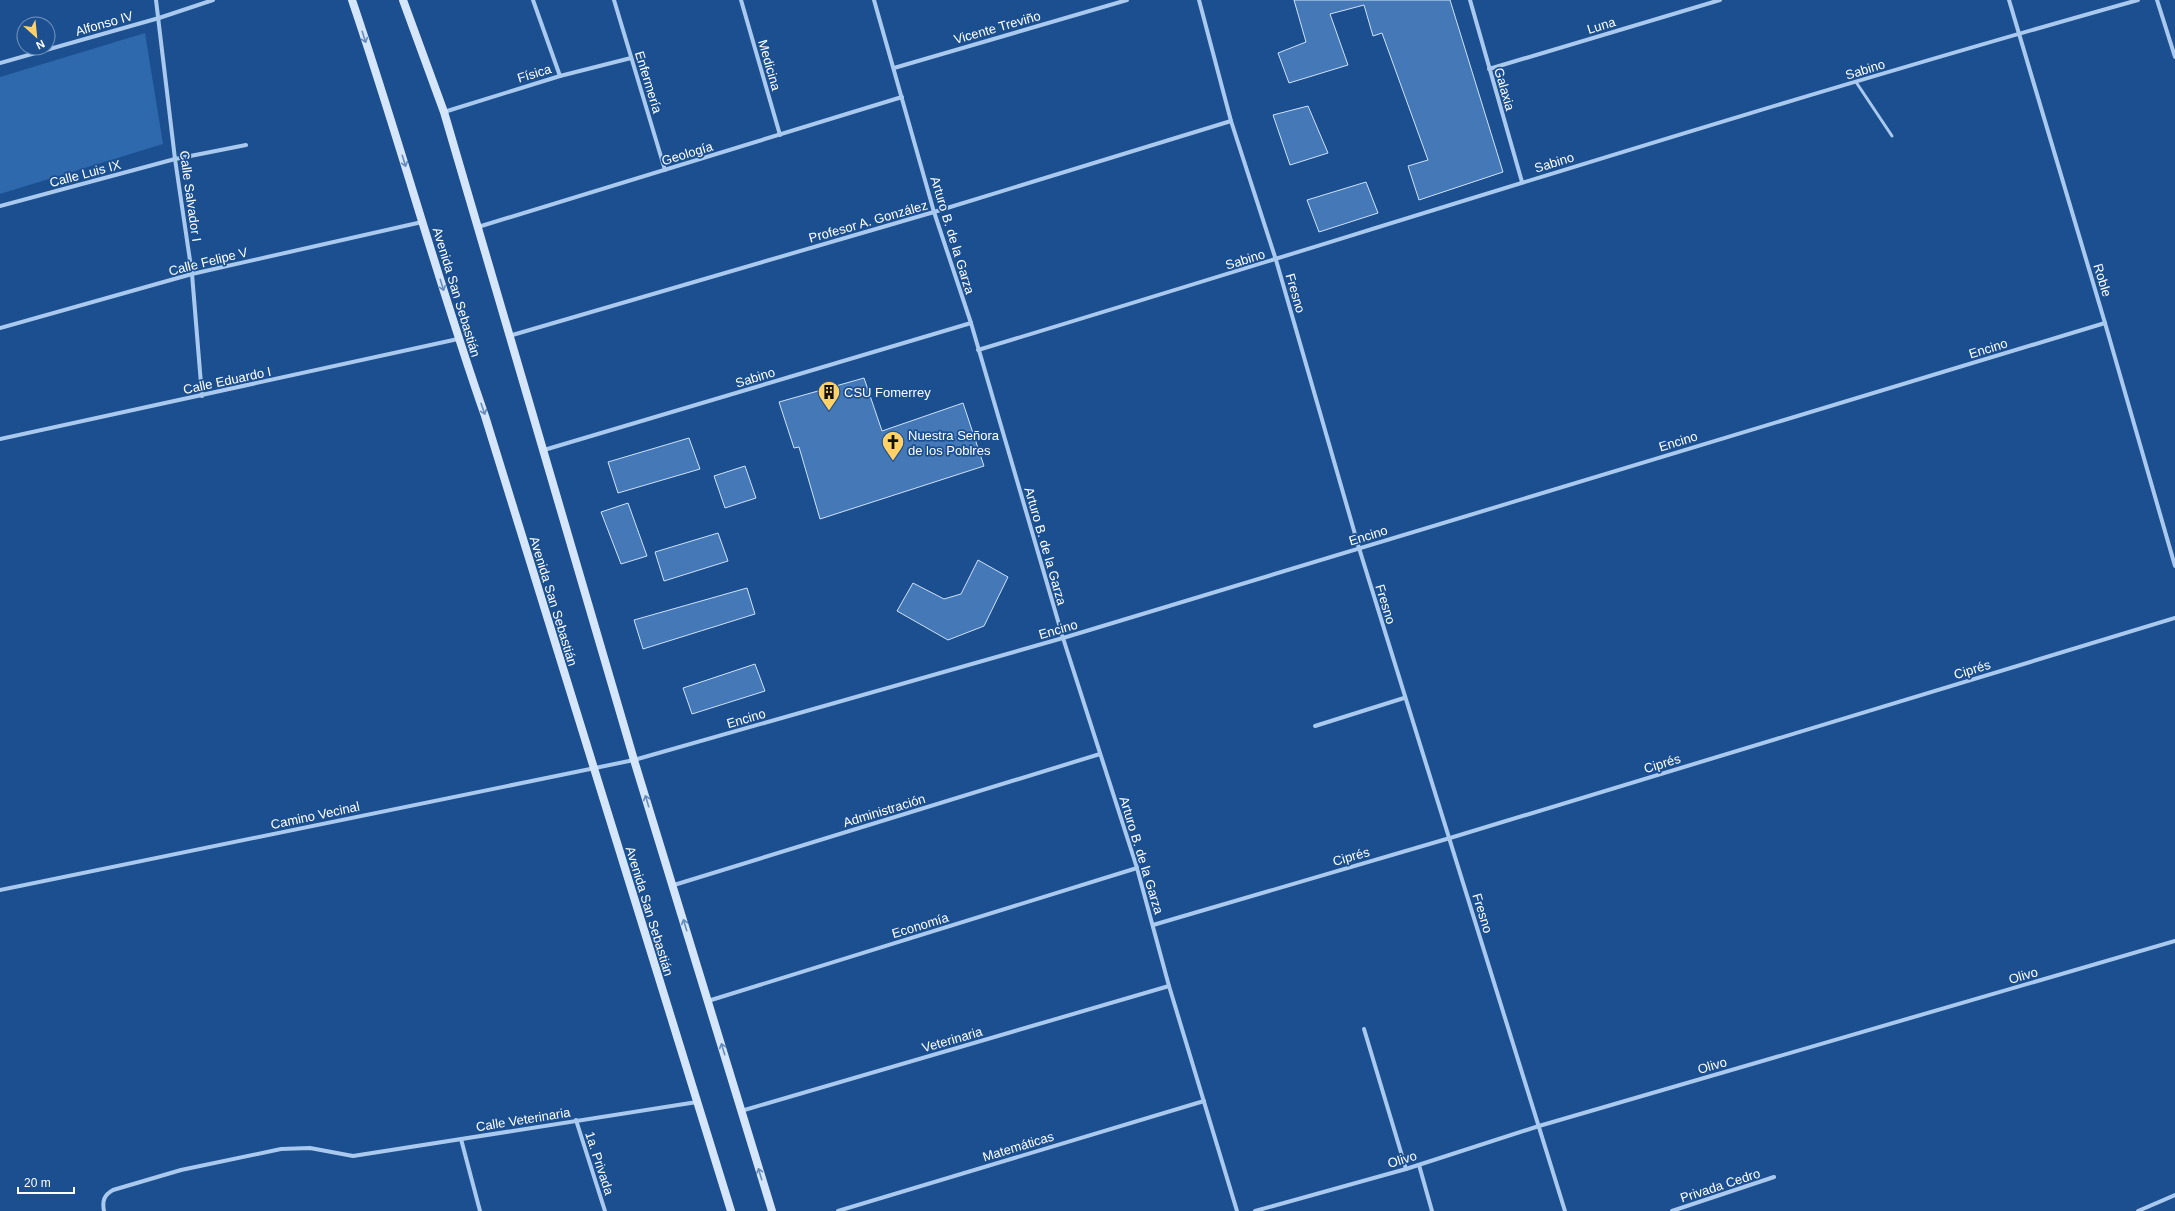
<svg xmlns="http://www.w3.org/2000/svg" width="2175" height="1211" font-family="Helvetica,sans-serif">
<style>
.green{fill:#2e69ad}
.building{fill:#4478b7;stroke:#cfe3fa}
.lines{fill:none;stroke-linecap:round;stroke-linejoin:round}
.lane{stroke:#a9c9ee;stroke-width:3}
.street{stroke:#a9c9ee;stroke-width:4}
.secondary{stroke:#d6e6fa;stroke-width:8}
.oneway{stroke:#668bba}
.labels{text-anchor:middle;stroke-width:3.5;stroke-linejoin:round;paint-order:stroke}
.street-label{font-size:13px;fill:#fff;stroke:#1b4f8f}
.poi-label{font-size:13px;fill:#fff;stroke:#1b4f8f;text-anchor:start}
</style>
<rect width="100%" height="100%" fill="#1b4f8f"/>
<path class="green" d="M145 33 163 144 0 194V77Z"/>
<g class="building">
<path d="M1294 0H1450L1503 172 1419 200 1408 166 1428 160 1382 33 1373 36 1364 5 1330 14 1348 65 1289 83 1278 53 1306 42Z"/>
<path d="M1308 106 1328 153 1290 165 1273 115Z"/>
<path d="M1366 182 1378 213 1319 232 1307 200Z"/>
<path d="M864 378 882 431 963 403 984 466 820 519 799 447 794 448 779 402Z"/>
<path d="M689 438 700 469 618 493 608 462Z"/>
<path d="M745 466 756 498 725 508 714 476Z"/>
<path d="M628 503 647 556 621 564 601 512Z"/>
<path d="M718 533 728 561 664 581 655 552Z"/>
<path d="M978 560 1008 577 984 626 948 640 897 611 913 583 944 599 961 594Z"/>
<path d="M747 588 755 614 643 649 634 620Z"/>
<path d="M755 664 765 691 692 714 683 688Z"/>
</g>
<g class="lines">
<path class="lane" d="M1856 82 1892 136"/>
<g class="street">
<path d="M156 0 175 159 192 274 202 396"/>
<path d="M533 0 560 76"/>
<path d="M614 0 665 170"/>
<path d="M741 0 780 135"/>
<path d="M874 0 934 212 971 323 1063 638 1137 868 1169 986 1237 1211"/>
<path d="M1199 0 1231 121 1276 260 1359 548 1565 1211"/>
<path d="M1470 0 1522 182"/>
<path d="M2009 0 2105 323 2175 566"/>
<path d="M2157 0 2175 57"/>
<path d="M0 63 159 18 213 0"/>
<path d="M894 68 1127 0"/>
<path d="M1489 69 1720 0"/>
<path d="M444 112 560 76 631 58"/>
<path d="M0 206 175 159 246 145"/>
<path d="M478 227 902 97"/>
<path d="M0 328 192 274 422 222"/>
<path d="M509 336 934 212 1231 121"/>
<path d="M978 350C1365 233 1749 109 2138 0"/>
<path d="M0 439 458 339"/>
<path d="M544 450 971 323"/>
<path d="M1315 726 1404 698"/>
<path d="M674 885 1100 754"/>
<path d="M0 890 634 760 1063 638 2105 323"/>
<path d="M1153 925 1450 838 2175 618"/>
<path d="M708 1001 1137 868"/>
<path d="M1364 1029 1406 1169"/>
<path d="M741 1111 1169 986"/>
<path d="M576 1120 605 1211"/>
<path d="M461 1139 480 1211"/>
<path d="M1419 1165 1432 1211"/>
<path d="M104 1211C102 1201 104 1195 113 1190L181 1170 281 1149 310 1148 353 1156 697 1102"/>
<path d="M838 1211 1204 1101"/>
<path d="M1255 1211 1406 1169 1539 1126 2175 941"/>
<path d="M1672 1211 1774 1177"/>
<path d="M2138 1211 2175 1195"/>
</g>
<g class="secondary">
<path d="M352 0C399 138 437 279 485 416L731 1211"/>
<path d="M403 0 444 112 634 760 772 1211"/>
</g>
</g>
<defs><path id="oneway-shaft" d="M-6 0H5M1.5-3L5.5 0L1.5 3" fill="none" stroke-width="1.6" stroke-linecap="round" stroke-linejoin="round"/></defs>
<g class="oneway">
<use href="#oneway-shaft" transform="translate(364 37) rotate(72)"/>
<use href="#oneway-shaft" transform="translate(404 161) rotate(73)"/>
<use href="#oneway-shaft" transform="translate(442 285) rotate(73)"/>
<use href="#oneway-shaft" transform="translate(483 409) rotate(71)"/>
<use href="#oneway-shaft" transform="translate(647 801) rotate(-107)"/>
<use href="#oneway-shaft" transform="translate(685 925) rotate(-107)"/>
<use href="#oneway-shaft" transform="translate(723 1049) rotate(-107)"/>
<use href="#oneway-shaft" transform="translate(760 1174) rotate(-107)"/>
</g>
<defs>
<g id="building-pin" transform="scale(1.15)"><path d="M0 17L-7.5 6A9.5 9.5 0 1 1 7.5 6Z" fill="#ffd166" stroke="#1b4f8f"/><path d="M-4-6H4V6H1V3H-1V6H-4ZM-2.5-4.3h1.7v1.8h-1.7ZM.8-4.3h1.7v1.8H.8ZM-2.5-1h1.7V.8h-1.7ZM.8-1h1.7V.8H.8Z" fill="#111"/></g>
<g id="church-pin" transform="scale(1.15)"><path d="M0 17L-7.5 6A9.5 9.5 0 1 1 7.5 6Z" fill="#ffd166" stroke="#1b4f8f"/><path d="M-1.2-6h2.4v3.5h3.3v2.4h-3.3V6h-2.4V-.1h-3.3v-2.4h3.3Z" fill="#111"/></g>
</defs>
<g fill-rule="evenodd">
<use href="#building-pin" x="829" y="392"/>
<use href="#church-pin" x="893" y="442"/>
</g>
<g class="labels">
<g class="street-label">
<text transform="translate(104 23) rotate(-16)" y="5">Alfonso IV</text>
<text transform="translate(1601 25) rotate(-17)" y="5">Luna</text>
<text transform="translate(997 27) rotate(-16)" y="5">Vicente Treviño</text>
<text transform="translate(770 65) rotate(74)" y="5">Medicina</text>
<text transform="translate(1865 69) rotate(-17)" y="5">Sabino</text>
<text transform="translate(534 73) rotate(-17)" y="5">Física</text>
<text transform="translate(649 82) rotate(73)" y="5">Enfermería</text>
<text transform="translate(1505 89) rotate(74)" y="5">Galaxia</text>
<text transform="translate(687 153) rotate(-17)" y="5">Geología</text>
<text transform="translate(1554 162) rotate(-17)" y="5">Sabino</text>
<text transform="translate(85 173) rotate(-15)" y="5">Calle Luis IX</text>
<text transform="translate(191 196) rotate(82)" y="5">Calle Salvador I</text>
<text transform="translate(868 221) rotate(-16)" y="5">Profesor A. González</text>
<text transform="translate(953 235) rotate(73)" y="5">Arturo B. de la Garza</text>
<text transform="translate(1245 259) rotate(-17)" y="5">Sabino</text>
<text transform="translate(208 261) rotate(-14)" y="5">Calle Felipe V</text>
<text transform="translate(2103 280) rotate(73)" y="5">Roble</text>
<text transform="translate(457 292) rotate(73)" y="5">Avenida San Sebastián</text>
<text transform="translate(1296 293) rotate(74)" y="5">Fresno</text>
<text transform="translate(1988 348) rotate(-17)" y="5">Encino</text>
<text transform="translate(755 377) rotate(-17)" y="5">Sabino</text>
<text transform="translate(227 380) rotate(-12)" y="5">Calle Eduardo I</text>
<text transform="translate(1678 441) rotate(-17)" y="5">Encino</text>
<text transform="translate(1368 535) rotate(-17)" y="5">Encino</text>
<text transform="translate(1046 546) rotate(74)" y="5">Arturo B. de la Garza</text>
<text transform="translate(554 601) rotate(73)" y="5">Avenida San Sebastián</text>
<text transform="translate(1386 604) rotate(73)" y="5">Fresno</text>
<text transform="translate(1058 629) rotate(-16)" y="5">Encino</text>
<text transform="translate(1972 669) rotate(-17)" y="5">Ciprés</text>
<text transform="translate(746 718) rotate(-16)" y="5">Encino</text>
<text transform="translate(1662 763) rotate(-17)" y="5">Ciprés</text>
<text transform="translate(884 810) rotate(-17)" y="5">Administración</text>
<text transform="translate(315 815) rotate(-12)" y="5">Camino Vecinal</text>
<text transform="translate(1142 855) rotate(73)" y="5">Arturo B. de la Garza</text>
<text transform="translate(1351 856) rotate(-16)" y="5">Ciprés</text>
<text transform="translate(650 911) rotate(73)" y="5">Avenida San Sebastián</text>
<text transform="translate(1483 913) rotate(73)" y="5">Fresno</text>
<text transform="translate(920 925) rotate(-17)" y="5">Economía</text>
<text transform="translate(2023 975) rotate(-16)" y="5">Olivo</text>
<text transform="translate(952 1039) rotate(-16)" y="5">Veterinaria</text>
<text transform="translate(1712 1065) rotate(-16)" y="5">Olivo</text>
<text transform="translate(523 1119) rotate(-9)" y="5">Calle Veterinaria</text>
<text transform="translate(1018 1146) rotate(-17)" y="5">Matemáticas</text>
<text transform="translate(1402 1159) rotate(-17)" y="5">Olivo</text>
<text transform="translate(600 1163) rotate(72)" y="5">1a. Privada</text>
<text transform="translate(1720 1185) rotate(-18)" y="5">Privada Cedro</text>
</g>
<g class="poi-label">
<text x="844" y="397">CSU Fomerrey</text>
<text x="908" y="440">Nuestra Señora<tspan x="908" dy="15">de los Poblres</tspan></text>
</g>
</g>
<g transform="translate(36 36) rotate(153)"><circle r="19" fill="#1b4f8f" stroke="#7695bc"/>
<path d="M0-3L7 15L0 10L-7 15Z" fill="#ffd166"/>
<text y="-6" font-size="11" font-weight="bold" text-anchor="middle" fill="#ffffff">N</text>
</g>
<path d="M18 1187v6h56v-6" fill="none" stroke="#ffffff" stroke-width="2"/>
<text x="24" y="1187" font-size="12" fill="#ffffff" stroke="#1b4f8f" stroke-width="3" paint-order="stroke">20 m</text>
</svg>
